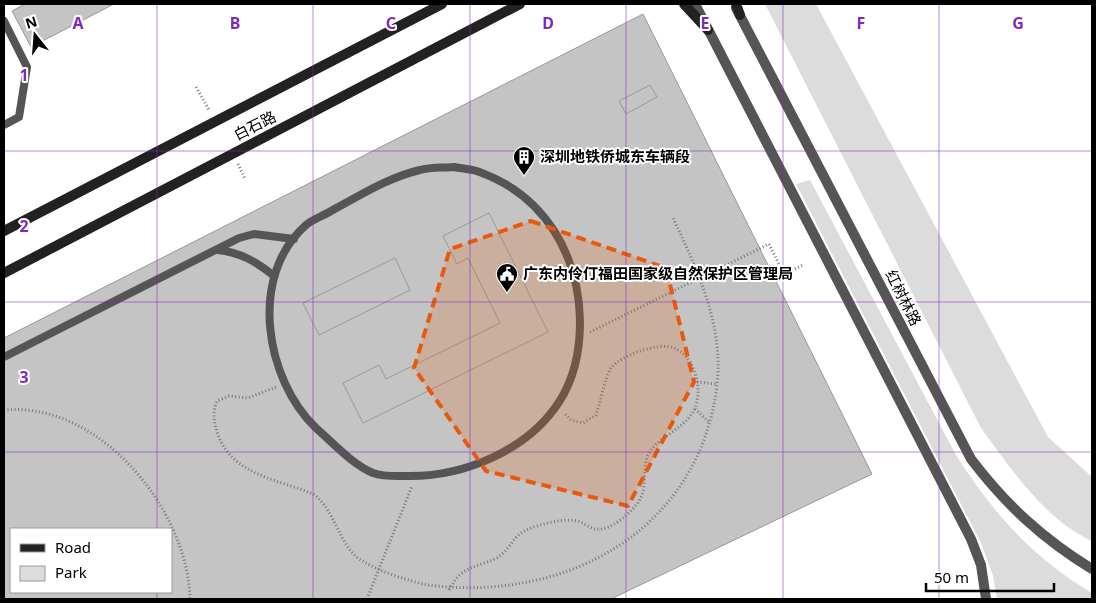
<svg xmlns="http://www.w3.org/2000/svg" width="1096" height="603" font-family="'Noto Sans','Noto Sans SC',sans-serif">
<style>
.green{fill:#dcdcdc}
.building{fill:#c4c4c4;stroke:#999;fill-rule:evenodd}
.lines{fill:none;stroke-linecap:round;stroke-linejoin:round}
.path{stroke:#777;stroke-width:3;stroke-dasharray:1 2.5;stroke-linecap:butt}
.service{stroke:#555;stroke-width:8}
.tertiary{stroke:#555;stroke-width:10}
.secondary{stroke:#222;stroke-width:10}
.marked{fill:#e8590c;fill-opacity:0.2;stroke:#e8590c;stroke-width:4;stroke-dasharray:10 6;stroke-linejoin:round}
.grid{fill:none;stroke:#7b2cbf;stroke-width:1;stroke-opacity:0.55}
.labels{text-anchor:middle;stroke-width:4;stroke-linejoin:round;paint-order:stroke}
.street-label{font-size:15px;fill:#000;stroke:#fff}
.poi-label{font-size:15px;font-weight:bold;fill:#000;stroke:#fff;text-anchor:start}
.grid-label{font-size:16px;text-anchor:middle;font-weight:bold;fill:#7b2cbf;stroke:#fff;stroke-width:4;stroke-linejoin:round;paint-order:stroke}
</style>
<rect width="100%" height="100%" fill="#fff"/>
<g class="green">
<path d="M765 4H816L1048 437 1092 477V541C1045 520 1011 469 981 428Z"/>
<path d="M810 180 956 455C992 512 1033 558 1092 593V599H997L993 576 982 545 796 184Z"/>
</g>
<g class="building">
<path d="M25 4H114L31 47 12 11Z"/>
<path d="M643 14 872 474 611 599H4V338ZM11 529H171V592H11Z"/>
<path d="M650 85 657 97 626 114 619 101Z"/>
<path d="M489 213 548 332 363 423 343 383 379 365 386 379 500 323 468 258 457 264 443 236Z"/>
<path d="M395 258 410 290 319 335 303 303Z"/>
</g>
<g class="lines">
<g class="path">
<path d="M196 87 209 110"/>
<path d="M238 164 245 179"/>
<path d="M590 332 769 244 784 274 803 265"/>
<path d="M697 382 717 384"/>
<path d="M276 387 248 398 229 396 217 401C212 412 214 423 218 435 233 475 277 479 313 494 336 510 339 547 361 560 380 572 406 580 428 585 568 603 700 529 717 385 724 325 697 269 672 216"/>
<path d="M695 409 710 423"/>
<path d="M4 410C100 401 188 510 190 599"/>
<path d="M449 590C461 566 475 568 497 558 509 551 513 536 526 530 540 524 563 518 578 521 584 523 589 528 595 529 609 532 628 515 636 505 650 490 640 467 650 451 662 435 685 428 694 410 704 391 695 356 674 348 659 342 621 355 611 368 605 378 600 403 596 415L583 423 571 420 565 414"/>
<path d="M367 599 412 486"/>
</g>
<g class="service">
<path d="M4 21 27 67 19 117 4 125"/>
<path d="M454 167C463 169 474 169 482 173 546 197 579 256 580 322 580 349 574 379 559 402 528 450 464 477 407 476 396 476 384 477 373 473 352 464 333 443 316 428 265 379 248 276 306 225 313 219 323 216 331 211 359 196 389 177 420 170 430 167 443 168 454 167Z"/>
<path d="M217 250C240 252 257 262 274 276"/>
<path d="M4 357 239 238 254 234 294 239"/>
</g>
<g class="tertiary">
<path d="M695 4 971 539 981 565 986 599"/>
<path d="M736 8 971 459C1006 505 1043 539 1092 569"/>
</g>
<g class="secondary">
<path d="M684 4 708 30"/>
<path d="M736 4 740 15"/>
<path d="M4 231 442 4"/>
<path d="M4 273 520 4"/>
</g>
</g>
<path class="marked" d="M531 221 666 268 694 382 628 506 486 471 414 368 450 249Z"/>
<path class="grid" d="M157 4V529M313 4V599M470 4V599M626 4V599M783 4V599M939 4V599M4 151H1092M4 302H1092M4 452H1092M157 592V599"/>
<defs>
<g id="building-pin" transform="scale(1.125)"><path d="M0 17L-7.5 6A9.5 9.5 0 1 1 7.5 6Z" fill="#000" stroke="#fff"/><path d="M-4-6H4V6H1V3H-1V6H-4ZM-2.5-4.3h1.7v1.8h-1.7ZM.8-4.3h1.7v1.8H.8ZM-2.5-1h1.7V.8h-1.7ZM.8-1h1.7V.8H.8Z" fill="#fff"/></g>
<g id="civic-pin" transform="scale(1.125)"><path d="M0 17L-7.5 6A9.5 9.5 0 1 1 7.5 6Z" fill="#000" stroke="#fff"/><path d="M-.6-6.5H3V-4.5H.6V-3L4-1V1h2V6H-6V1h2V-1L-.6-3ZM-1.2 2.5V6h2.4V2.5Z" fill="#fff"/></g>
</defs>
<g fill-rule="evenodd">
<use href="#building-pin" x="524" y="157"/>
<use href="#civic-pin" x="507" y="274"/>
</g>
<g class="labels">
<g class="street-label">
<text transform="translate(255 126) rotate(-27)" y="5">白石路</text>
<text transform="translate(903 298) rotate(63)" y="5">红树林路</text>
</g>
<g class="poi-label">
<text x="540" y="162">深圳地铁侨城东车辆段</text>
<text x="523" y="279">广东内伶仃福田国家级自然保护区管理局</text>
</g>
</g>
<g class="grid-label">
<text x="78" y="29">A</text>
<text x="235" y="29">B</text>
<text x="391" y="29">C</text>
<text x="548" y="29">D</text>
<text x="705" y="29">E</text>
<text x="861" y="29">F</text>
<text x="1018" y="29">G</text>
<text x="24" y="81">1</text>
<text x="24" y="232">2</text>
<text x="24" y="383">3</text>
</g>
<rect width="1096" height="603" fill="none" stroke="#000000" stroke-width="10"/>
<rect x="10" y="528" width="162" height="65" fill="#ffffff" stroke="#999999"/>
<rect x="20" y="544" width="25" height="8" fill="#222222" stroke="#999999"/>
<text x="55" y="553" font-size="15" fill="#000000">Road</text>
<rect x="20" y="566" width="25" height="15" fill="#dcdcdc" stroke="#999999"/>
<text x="55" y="578" font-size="15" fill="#000000">Park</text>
<g transform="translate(35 35) rotate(343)" stroke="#ffffff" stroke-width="4" paint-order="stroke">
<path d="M0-4L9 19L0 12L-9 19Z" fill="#000000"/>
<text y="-8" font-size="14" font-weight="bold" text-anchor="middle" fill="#000000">N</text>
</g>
<path d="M926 583v8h128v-8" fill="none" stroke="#000000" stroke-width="2.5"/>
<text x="934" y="583" font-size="15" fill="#000000" stroke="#ffffff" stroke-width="4" paint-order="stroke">50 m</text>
</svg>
